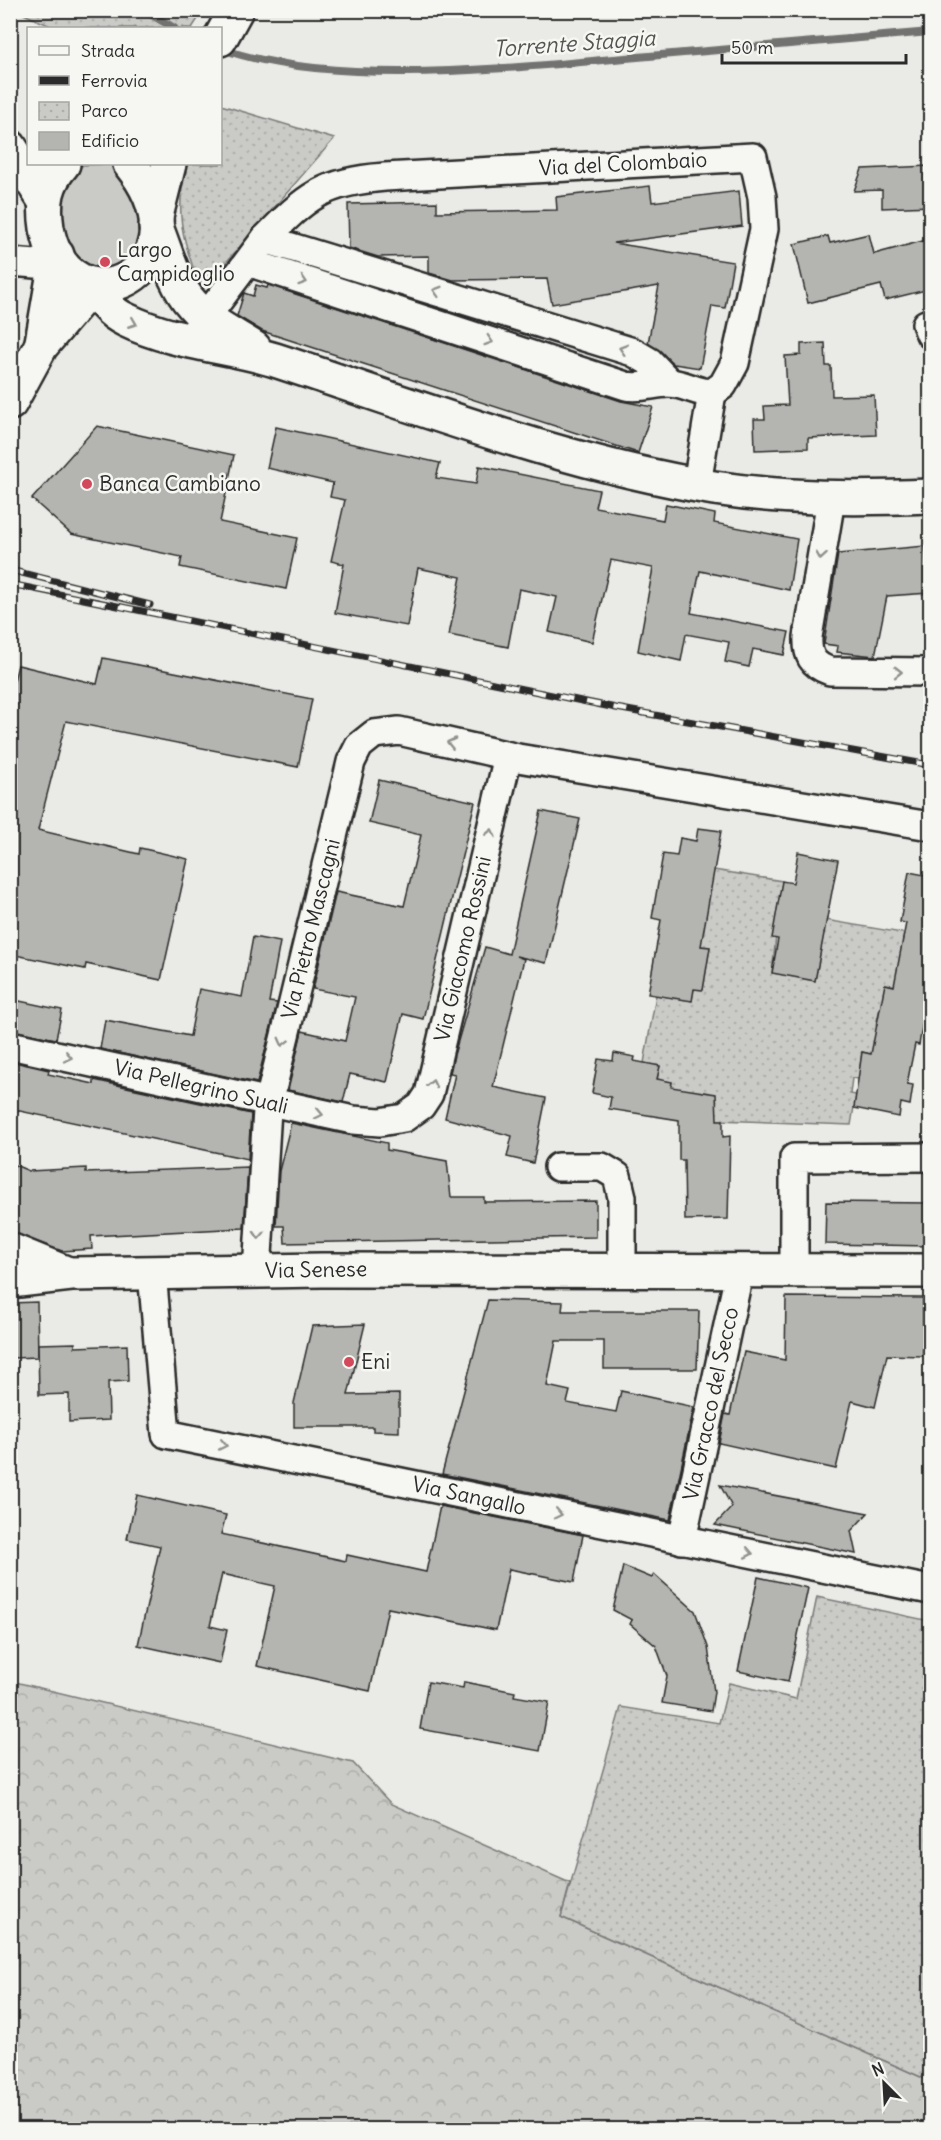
<svg xmlns="http://www.w3.org/2000/svg" width="941" height="2140" font-family="Delius,sans-serif">
<style>
.grass{fill:#cacac7;stroke:#7a7a79;stroke-width:1.5}
.forest{fill:url(#forest-crowns);stroke:#7a7a79;stroke-width:1.5}
.park{fill:url(#park-dots);stroke:#7a7a79;stroke-width:1.5}
.lines{fill:none;stroke-linecap:round;stroke-linejoin:round}
.stream{stroke:#727270;stroke-width:8}
.building{fill:#b4b4b1;stroke:#2b2b2b;stroke-width:1.5}
.minor-casing{stroke:#2b2b2b;stroke-width:32}
.tertiary-casing{stroke:#2b2b2b;stroke-width:38}
.secondary-casing{stroke:#2b2b2b;stroke-width:38}
.minor{stroke:#f6f6f2;stroke-width:27}
.tertiary{stroke:#f6f6f2;stroke-width:33}
.secondary{stroke:#f6f6f2;stroke-width:33}
.rail-casing{stroke:#2b2b2b;stroke-width:7}
.rail{stroke:#f6f6f2;stroke-width:4.5;stroke-dasharray:14;stroke-linecap:butt}
.oneway{stroke:#90908e}
.poi-dot{fill:#d1495b;stroke:#f6f6f2;stroke-width:2}
.labels{text-anchor:middle;stroke-width:5;stroke-linejoin:round;paint-order:stroke}
.street-label{font-size:21px;fill:#2b2b2b;stroke:#f6f6f2}
.poi-label{font-size:21px;fill:#2b2b2b;stroke:#f6f6f2;text-anchor:start}
.water-label{font-size:22px;font-style:italic;fill:#545453;stroke:#f6f6f2}
</style>
<defs>
<pattern id="forest-crowns" width="20" height="18" patternUnits="userSpaceOnUse" patternTransform="scale(1.5)"><rect width="20" height="18" fill="#cacac7"/><path d="M2 6a3 3 0 1 1 6 0M12 15a3 3 0 1 1 6 0" fill="none" stroke="#aeaeab"/></pattern>
<pattern id="park-dots" width="8" height="8" patternUnits="userSpaceOnUse" patternTransform="scale(1.5)"><rect width="8" height="8" fill="#cacac7"/><path d="M2 2h.1M6 6h.1" fill="none" stroke="#aeaeab" stroke-width="1.8" stroke-linecap="round"/></pattern>
</defs>
<rect width="100%" height="100%" fill="#eaeae6"/>
<filter id="ink" filterUnits="userSpaceOnUse"><feTurbulence type="fractalNoise" baseFrequency=".0167" numOctaves="2"/><feDisplacementMap in="SourceGraphic" scale="12" xChannelSelector="R" yChannelSelector="G"/><feConvolveMatrix kernelMatrix="1 2 1 2 8 2 1 2 1" color-interpolation-filters="sRGB"/></filter>
<g filter="url(#ink)">
<path class="grass" d="M112 164 119 166 143 216 132 265 94 271C89 267 79 262 75 256 55 228 57 188 83 165Z"/>
<path class="forest" d="M11 1681 353 1763 391 1804 570 1883 561 1917 930 2081V2129L11 2130Z"/>
<g class="park">
<path d="M17 11H203L192 28H55Z"/>
<path d="M221 105 334 139 201 291C184 240 173 217 187 164H220Z"/>
<path d="M714 870 782 881 772 973 815 981 826 920 908 934 898 986 885 984 887 1013 879 1012 876 1025 880 1026 875 1055 862 1052 860 1067 865 1080 852 1078 850 1094 856 1095 851 1125 717 1120 671 1087 672 1082 657 1079 660 1066 644 1063 656 995 692 1001 694 989 703 990 710 948 697 945Z"/>
<path d="M817 1597 930 1621V2081L561 1917 621 1707 719 1723 729 1683 796 1699Z"/>
</g>
<g class="lines">
<g class="stream">
<path d="M144 10 174 28"/>
<path d="M222 49C331 87 499 69 614 59 720 50 825 41 930 32"/>
</g>
</g>
<g class="building">
<path d="M929 166 930 206 882 208V190L854 191 862 169Z"/>
<path d="M650 186 652 202 739 191 742 226 613 243 733 262 725 308 712 306 700 368 674 364 648 343 659 286 552 304 547 279 453 280 429 273V256L378 257 349 248 348 204 437 202V212L557 210 556 197Z"/>
<path d="M869 234 874 254 930 239V289L885 300 881 285 808 303 794 244 828 236 830 243Z"/>
<path d="M256 285 267 288 268 285 621 401 653 407 638 453 262 331 237 316 244 293 253 296Z"/>
<path d="M825 343 826 366H831L832 396 874 395 876 435 808 438V448L755 450 754 419H765L764 406 788 405 785 356 801 355V344Z"/>
<path d="M97 426 234 455 220 522 297 538 286 589 180 567 182 557 71 534 32 499Z"/>
<path d="M276 427 440 463 436 478 476 484 479 466 599 490 595 507 663 520 666 504 715 514 714 523 797 539 789 590 700 571 691 613 789 632 784 655 753 649 749 667 725 662 729 642 686 634 681 661 638 651 653 568 611 560 592 642 549 632 557 597 519 589 508 647 449 635 461 577 418 568 407 626 335 613 344 564 331 561 345 500 330 497 333 483 267 468Z"/>
<path d="M925 546 929 593 887 596 875 656 837 652 838 646 824 644 838 554Z"/>
<path d="M103 658 312 699 298 767 66 721 38 830 139 854 140 848 188 859 161 980 86 964 85 969 10 954V696L18 665 97 684Z"/>
<path d="M379 780 475 802 423 1019 403 1014 387 1082 350 1074 343 1102 288 1090 302 1031 345 1041 355 997 313 989 336 892 404 906 421 835 369 823Z"/>
<path d="M541 811 580 819 546 963 516 956 524 959 493 1087 546 1098 533 1163 507 1157 512 1136 445 1118 455 1074 450 1073 454 1055 485 947 509 954Z"/>
<path d="M698 828 721 831 701 946 710 947 703 990 694 989 692 1001 648 994 661 920 652 918 663 854 677 856 680 838 696 841Z"/>
<path d="M798 852 838 860 815 981 772 973 778 939 772 938 782 881 793 883Z"/>
<path d="M909 872 930 876V1016L924 1015 919 1045 915 1044 907 1084 913 1085 910 1105 901 1103 899 1117 854 1108 862 1052 871 1054 885 984 894 986 906 923 900 922Z"/>
<path d="M253 937 280 942 269 1002 277 1003 257 1083 100 1049 105 1020 190 1036 199 989 242 997Z"/>
<path d="M10 999 62 1010 56 1039 10 1030Z"/>
<path d="M614 1053 635 1057 634 1061 660 1066 657 1079 672 1082 671 1087 716 1094 717 1120H723V1137L730 1136 728 1219 685 1220 684 1160H679V1120L609 1109 611 1097 592 1093 598 1059 613 1061Z"/>
<path d="M10 1061 49 1070 48 1074 94 1084V1080L251 1114 248 1159 10 1109Z"/>
<path d="M291 1123 387 1143V1150L447 1161 451 1197H484V1202L596 1201V1237L285 1243 284 1226H276L279 1171Z"/>
<path d="M10 1163 29 1171 86 1168V1173L248 1167 244 1228 91 1236 92 1249 62 1251 10 1232Z"/>
<path d="M826 1202 930 1203V1246L825 1244Z"/>
<path d="M786 1297 923 1298V1356L887 1355 875 1407 852 1401 836 1469 719 1443 725 1414 730 1415 744 1352 785 1360Z"/>
<path d="M488 1300 563 1302 562 1311H699L697 1369H604V1341H556L547 1386 570 1391 567 1403 616 1412 621 1391 694 1407 670 1520 442 1474Z"/>
<path d="M37 1302 38 1357 12 1358 10 1303Z"/>
<path d="M365 1324 348 1395 399 1394V1432L373 1431V1427H294V1403L312 1326Z"/>
<path d="M75 1343V1347L127 1345 128 1381 108 1382 109 1420 69 1422V1394L39 1395 38 1344Z"/>
<path d="M720 1485 868 1513 851 1531 856 1554 715 1525 732 1507Z"/>
<path d="M137 1495 226 1515 221 1534 346 1561 347 1555 426 1572 440 1506 583 1535 574 1582 509 1569 496 1630 388 1608 370 1691 257 1666 275 1586 222 1574 210 1626 227 1630 220 1663 138 1645 160 1546 127 1539Z"/>
<path d="M623 1566 652 1578 654 1574 695 1611 708 1647 714 1692 711 1711 662 1703 667 1676 656 1646 630 1624 632 1620 613 1610Z"/>
<path d="M758 1577 808 1588 788 1682 738 1671Z"/>
<path d="M428 1682 463 1688 464 1682 515 1692 514 1696 549 1702 540 1751 420 1729Z"/>
</g>
<g class="lines">
<g class="minor-casing">
<g id="minor">
<path d="M265 239 633 352 650 362 670 383"/>
<path d="M10 262 36 264 57 255"/>
<path d="M926 324 930 334"/>
<path d="M194 333 265 239C307 196 323 182 385 177L753 157 762 197 764 229 735 363 723 385 712 393C697 393 683 383 669 383 654 383 642 389 626 386L248 262"/>
<path d="M697 484 712 393"/>
<path d="M831 499 808 637C807 655 812 665 830 671L930 672"/>
<path d="M10 1045 353 1120 380 1122 404 1118 421 1106 429 1094 508 756"/>
<path d="M558 1167H602L617 1176 622 1197V1269"/>
<path d="M794 1270V1158L930 1157"/>
<path d="M257 1271 267 1110 351 762 359 746 374 734 399 731 518 758 930 826"/>
<path d="M152 1272 166 1434 930 1590"/>
<path d="M682 1540 740 1269"/>
</g>
</g>
<g class="tertiary-casing">
<g id="tertiary">
<path d="M42 342 57 255"/>
<path d="M10 403 41 346 93 285"/>
</g>
</g>
<g class="secondary-casing">
<g id="secondary">
<path d="M220 39 236 10"/>
<path d="M10 147 45 201"/>
<path d="M63 164C46 183 43 202 47 228 67 340 216 271 130 164"/>
<path d="M156 216 169 164"/>
<path d="M156 227C166 252 174 284 192 304 208 323 234 335 254 348"/>
<path d="M93 285C102 301 109 312 126 320 173 343 226 345 275 360 419 407 563 463 714 488 786 499 857 499 930 496"/>
<path d="M10 1250 66 1273"/>
<path d="M10 1281 71 1274 322 1270 930 1271"/>
</g>
</g>
<use href="#minor" class="minor"/>
<use href="#tertiary" class="tertiary"/>
<use href="#secondary" class="secondary"/>
<g class="rail-casing">
<g id="rail">
<path d="M10 570 150 605"/>
<path d="M10 584 616 708 930 765"/>
</g>
</g>
<use href="#rail" class="rail"/>
</g>
<defs><path id="oneway-chevron" d="M-2-3.5L2.5 0L-2 3.5" fill="none" stroke-width="1.6" stroke-linecap="round" stroke-linejoin="round" transform="scale(1.5)"/></defs>
<g class="oneway">
<use href="#oneway-chevron" transform="translate(303 281) rotate(18)"/>
<use href="#oneway-chevron" transform="translate(437 291) rotate(-163)"/>
<use href="#oneway-chevron" transform="translate(133 323) rotate(22)"/>
<use href="#oneway-chevron" transform="translate(489 341) rotate(18)"/>
<use href="#oneway-chevron" transform="translate(623 349) rotate(-163)"/>
<use href="#oneway-chevron" transform="translate(821 556) rotate(99)"/>
<use href="#oneway-chevron" transform="translate(898 672)"/>
<use href="#oneway-chevron" transform="translate(451 743) rotate(-167)"/>
<use href="#oneway-chevron" transform="translate(491 833) rotate(-77)"/>
<use href="#oneway-chevron" transform="translate(283 1042) rotate(104)"/>
<use href="#oneway-chevron" transform="translate(68 1057) rotate(12)"/>
<use href="#oneway-chevron" transform="translate(432 1084) rotate(-77)"/>
<use href="#oneway-chevron" transform="translate(319 1114) rotate(12)"/>
<use href="#oneway-chevron" transform="translate(259 1235) rotate(93)"/>
<use href="#oneway-chevron" transform="translate(223 1445) rotate(12)"/>
<use href="#oneway-chevron" transform="translate(558 1514) rotate(12)"/>
<use href="#oneway-chevron" transform="translate(749 1553) rotate(11)"/>
</g>
</g>
<g class="poi-dot">
<circle cx="105" cy="262" r="6"/>
<circle cx="87" cy="484" r="6"/>
<circle cx="349" cy="1362" r="6"/>
</g>
<g class="labels">
<g class="street-label">
<text transform="translate(623 164) rotate(-3)" y="7">Via del Colombaio</text>
<text transform="translate(311 929) rotate(-76)" y="7">Via Pietro Mascagni</text>
<text transform="translate(463 949) rotate(-77)" y="7">Via Giacomo Rossini</text>
<text transform="translate(201 1087) rotate(13)" y="7">Via Pellegrino Suali</text>
<text transform="translate(316 1270) rotate(-1)" y="7">Via Senese</text>
<text transform="translate(711 1404) rotate(-78)" y="7">Via Gracco del Secco</text>
<text transform="translate(469 1496) rotate(12)" y="7">Via Sangallo</text>
</g>
<g class="poi-label">
<text x="117" y="257">Largo<tspan x="117" dy="24">Campidoglio</tspan></text>
<text x="99" y="491">Banca Cambiano</text>
<text x="361" y="1369">Eni</text>
</g>
<g class="water-label">
<text transform="translate(574 43) rotate(-4)" y="8">Torrente Staggia</text>
</g>
</g>
<rect width="941" height="2140" fill="none" stroke="#f6f6f2" stroke-width="36"/>
<rect x="18" y="18" width="905" height="2104" fill="none" stroke="#2b2b2b" stroke-width="2" filter="url(#ink)"/>
<rect x="27" y="27" width="195" height="138" fill="#f6f6f2" stroke="#a5a5a2" stroke-width="1.5"/>
<rect x="39" y="46" width="30" height="9" fill="#f6f6f2" stroke="#a5a5a2" stroke-width="1.5"/>
<text x="81" y="57" font-size="18" fill="#2b2b2b">Strada</text>
<rect x="39" y="76" width="30" height="9" fill="#2b2b2b" stroke="#a5a5a2" stroke-width="1.5"/>
<text x="81" y="87" font-size="18" fill="#2b2b2b">Ferrovia</text>
<rect x="39" y="102" width="30" height="18" fill="url(#park-dots)" stroke="#a5a5a2" stroke-width="1.5"/>
<text x="81" y="117" font-size="18" fill="#2b2b2b">Parco</text>
<rect x="39" y="132" width="30" height="18" fill="#b4b4b1" stroke="#a5a5a2" stroke-width="1.5"/>
<text x="81" y="147" font-size="18" fill="#2b2b2b">Edificio</text>
<g transform="translate(884 2083) rotate(336)" stroke="#f6f6f2" stroke-width="4.5" paint-order="stroke">
<path d="M0-4.5L10 22L0 15L-10 22Z" fill="#2b2b2b"/>
<text y="-9" font-size="16" font-weight="bold" text-anchor="middle" fill="#2b2b2b">N</text>
</g>
<path d="M722 54v9h184v-9" fill="none" stroke="#2b2b2b" stroke-width="3"/>
<text x="731" y="54" font-size="18" fill="#2b2b2b" stroke="#f6f6f2" stroke-width="4.5" paint-order="stroke">50 m</text>
</svg>
